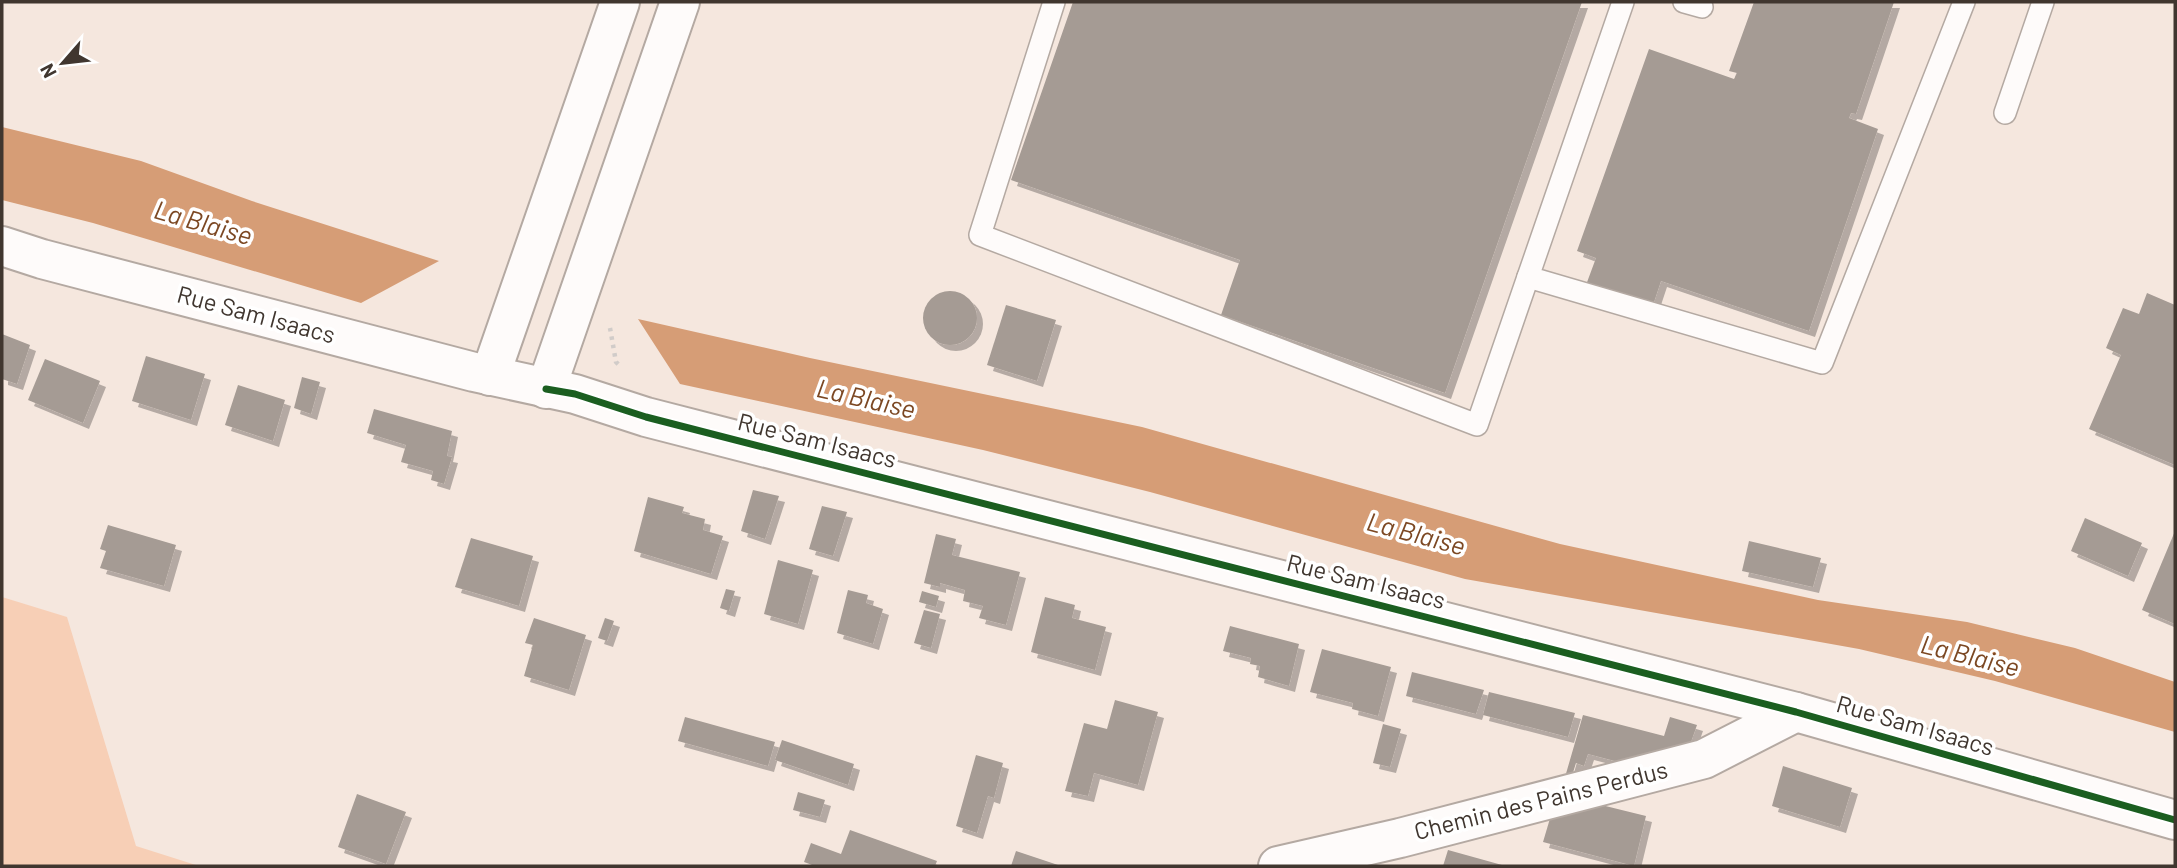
<svg xmlns="http://www.w3.org/2000/svg" width="2177" height="868" font-family="Barlow,sans-serif">
<style>
.green{fill:#f7cfb6}
.water{fill:#d69d76}
.building{fill:#a59b94;filter:url(#shadow)}
.lines{fill:none;stroke-linecap:round;stroke-linejoin:round}
.lane-casing{stroke:#b4a9a2;stroke-width:24}
.street-casing{stroke:#b4a9a2;stroke-width:42}
.secondary-casing{stroke:#b4a9a2;stroke-width:42}
.path{stroke:#d1ccc9;stroke-width:4.5;stroke-dasharray:3.5 5;stroke-linecap:butt}
.lane{stroke:#fefbfa;stroke-width:21}
.street{stroke:#fefbfa;stroke-width:38}
.secondary{stroke:#fefbfa;stroke-width:38}
.cycleway-casing{stroke:#fff;stroke-width:11}
.cycleway{stroke:#1b5e20;stroke-width:7}
.labels{text-anchor:middle;stroke-width:7;stroke-linejoin:round;paint-order:stroke}
.street-label{font-size:24px;fill:#40362f;stroke:#fff}
.water-label{font-size:26px;font-style:italic;fill:#7c4823;stroke:#fff}
</style>
<defs>
<filter id="shadow"><feDropShadow dx="6" dy="6" stdDeviation="0" flood-color="#0004"/></filter>
</defs>
<rect width="100%" height="100%" fill="#f5e7de"/>
<path class="green" d="M2 597 67 617 136 846 199 866H2Z"/>
<g class="water">
<path d="M2 127 141 161 252 201 439 261 361 303 93 223 2 200Z"/>
<path d="M638 319 810 358 1142 427 1560 544 1818 600 1967 622 2075 648 2175 682V732L1995 681 1859 649 1465 579 1150 492 983 450 680 384Z"/>
</g>
<g class="building">
<path d="M1073 2H1582L1445 393 1221 315 1240 260 1011 180Z"/>
<path d="M1754 2H1894L1856 114 1851 113 1849 118 1878 129 1809 331 1661 281 1652 308 1586 285 1596 258 1577 251 1649 49 1734 79 1737 73 1729 71Z"/>
<circle cx="950" cy="318" r="27"/>
<path d="M2147 293 2175 305V465L2089 429 2121 355 2106 348 2123 308 2139 314Z"/>
<path d="M1006 305 1056 320 1037 381 987 365Z"/>
<path d="M2 334 30 345 17 384 2 379Z"/>
<path d="M146 356 205 374 191 420 132 401Z"/>
<path d="M45 359 100 381 83 423 28 400Z"/>
<path d="M302 377 320 382 311 414 294 408Z"/>
<path d="M238 385 285 400 273 441 225 425Z"/>
<path d="M374 409 452 431 447 456 452 457 444 484 431 480 433 471 401 462 406 445 367 433Z"/>
<path d="M753 490 779 496 765 539 741 531Z"/>
<path d="M648 497 684 507 682 513 705 519 703 530 723 536 711 574 634 551Z"/>
<path d="M822 506 847 512 833 556 809 549Z"/>
<path d="M2085 518 2142 543 2128 576 2071 551Z"/>
<path d="M108 525 176 545 164 586 100 568 106 551 100 549Z"/>
<path d="M2175 531V624L2142 610Z"/>
<path d="M936 534 956 539 952 555 1020 572 1006 625 979 618 983 606 963 601 965 590 940 583V587L924 583Z"/>
<path d="M471 538 533 556 519 606 455 587Z"/>
<path d="M1749 541 1821 558 1813 587 1742 571Z"/>
<path d="M778 560 813 570 798 624 764 614Z"/>
<path d="M726 589 735 591 729 611 720 608Z"/>
<path d="M848 590 868 595 866 603 883 609 873 644 837 633Z"/>
<path d="M922 591 939 596 936 607 919 602Z"/>
<path d="M1045 597 1075 605 1072 618 1106 627 1095 670 1031 652Z"/>
<path d="M924 610 940 614 931 648 914 643Z"/>
<path d="M534 618 586 635 569 690 524 676 533 645 525 643Z"/>
<path d="M605 618 614 621 607 641 598 638Z"/>
<path d="M1230 626 1299 644 1289 686 1258 677 1260 666 1250 664 1251 658 1223 651Z"/>
<path d="M1322 649 1391 667 1378 716 1352 709 1353 703 1310 692Z"/>
<path d="M1412 672 1484 690 1476 714 1406 696Z"/>
<path d="M1489 692 1575 713 1568 737 1483 715Z"/>
<path d="M1115 700 1158 712 1138 785 1094 773 1088 796 1065 791 1084 723 1107 729Z"/>
<path d="M1583 715 1664 736 1670 717 1697 725 1686 756 1638 767 1588 754 1584 766 1576 763 1570 782 1563 784Z"/>
<path d="M685 717 775 742 768 766 678 741Z"/>
<path d="M1383 724 1401 729 1390 767 1373 763Z"/>
<path d="M782 740 854 764 848 785 775 760Z"/>
<path d="M976 755 1003 763 994 798 988 796 977 833 956 826Z"/>
<path d="M1783 766 1852 788 1840 827 1772 806Z"/>
<path d="M798 792 825 800 820 817 793 810Z"/>
<path d="M357 794 406 812 386 864 338 847Z"/>
<path d="M1577 799 1646 816 1634 866 1543 842 1554 805Z"/>
<path d="M850 830 937 861 935 866H815L804 862 811 843 841 854Z"/>
<path d="M1448 850 1502 865V866H1443Z"/>
<path d="M1016 851 1058 865V866H1011Z"/>
</g>
<g class="lines">
<g class="lane-casing">
<g id="lane">
<path d="M1054 2 980 235 1477 425 1528 277"/>
<path d="M1623 2 1528 277 1822 363 1964 2"/>
<path d="M1684 2 1702 7"/>
<path d="M2005 113 2043 2"/>
</g>
</g>
<g class="street-casing">
<path id="street" d="M1278 866 1400 838 1704 759 1796 712"/>
</g>
<g class="secondary-casing">
<g id="secondary">
<path d="M2 246 42 259 474 372 575 394 646 417 1796 712 2175 820"/>
<path d="M490 376 620 2"/>
<path d="M546 389 680 2"/>
</g>
</g>
<path class="path" d="M610 328 616 362 620 366"/>
<use href="#lane" class="lane"/>
<use href="#street" class="street"/>
<use href="#secondary" class="secondary"/>
<g class="cycleway-casing">
<path id="cycleway" d="M546 389 575 394 646 417 1796 712 2175 820"/>
</g>
<use href="#cycleway" class="cycleway"/>
</g>
<g class="labels">
<g class="street-label">
<text transform="translate(256 315) rotate(15)" y="8">Rue Sam Isaacs</text>
<text transform="translate(817 441) rotate(14)" y="8">Rue Sam Isaacs</text>
<text transform="translate(1366 582) rotate(14)" y="8">Rue Sam Isaacs</text>
<text transform="translate(1915 726) rotate(16)" y="8">Rue Sam Isaacs</text>
<text transform="translate(1541 801) rotate(-14)" y="8">Chemin des Pains Perdus</text>
</g>
<g class="water-label">
<text transform="translate(203 223) rotate(16)" y="9">La Blaise</text>
<text transform="translate(866 399) rotate(13)" y="9">La Blaise</text>
<text transform="translate(1416 534) rotate(15)" y="9">La Blaise</text>
<text transform="translate(1970 656) rotate(14)" y="9">La Blaise</text>
</g>
</g>
<rect width="2177" height="868" fill="none" stroke="#40362f" stroke-width="7"/>
<g transform="translate(63 63) rotate(242)" stroke="#ffffff" stroke-width="5" paint-order="stroke">
<path d="M0-5L12 26L0 18L-12 26Z" fill="#40362f"/>
<text y="-10" font-size="19" font-weight="bold" text-anchor="middle" fill="#40362f">N</text>
</g>
</svg>
